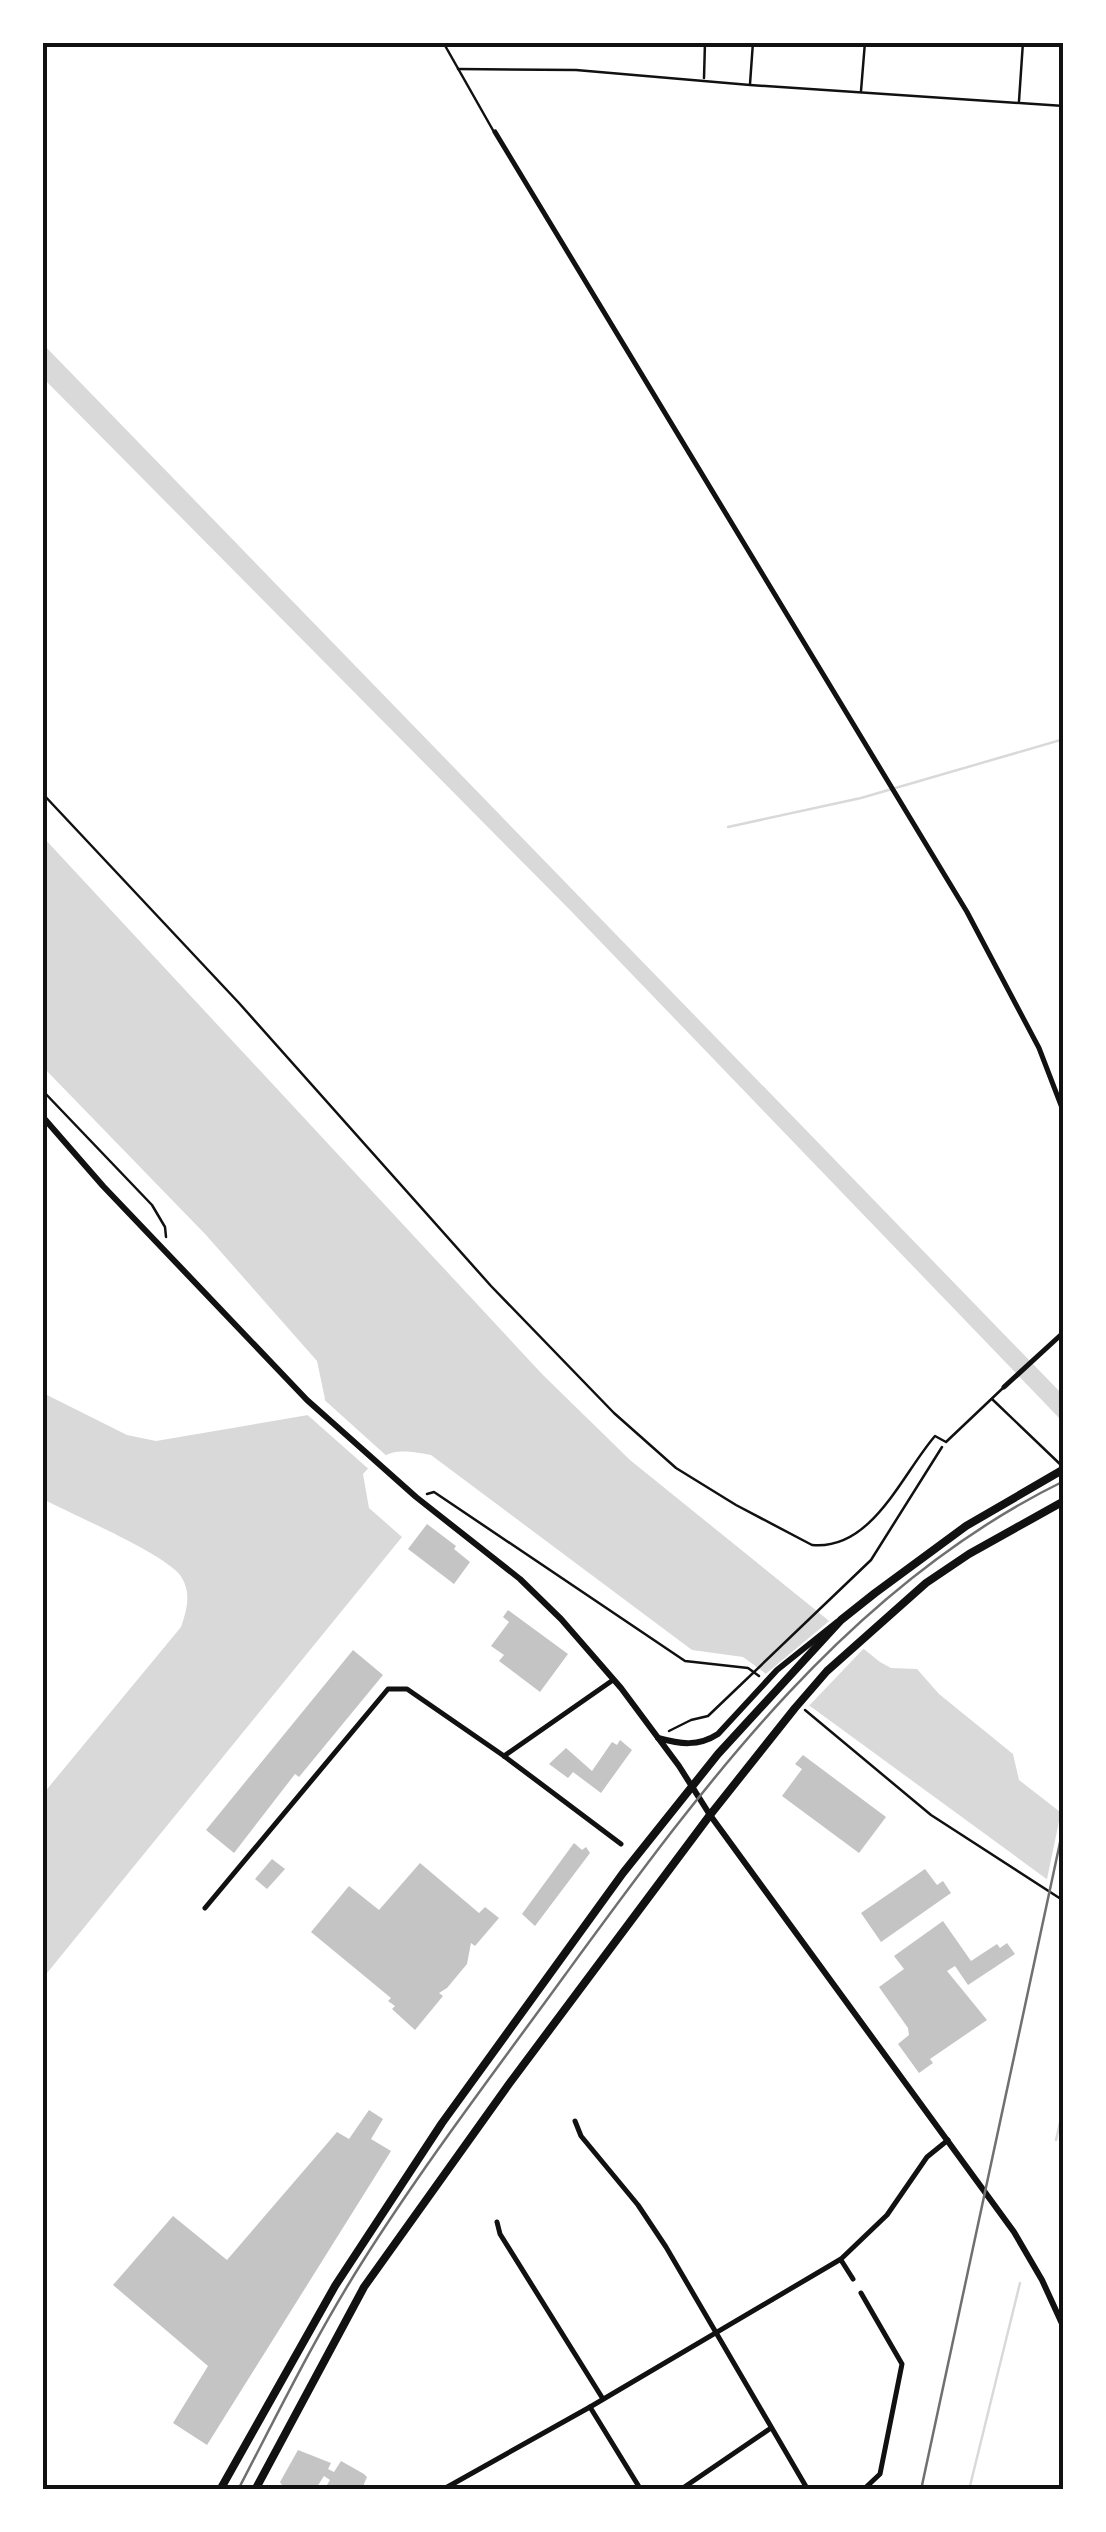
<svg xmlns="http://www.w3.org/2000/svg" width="1106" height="2532" font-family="Montserrat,sans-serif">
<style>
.water{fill:#d9d9d9}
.pier{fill:#fff}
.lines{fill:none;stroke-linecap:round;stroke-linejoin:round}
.stream{stroke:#d9d9d9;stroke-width:2.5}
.building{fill:#c4c4c4}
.path{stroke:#111;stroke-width:2.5}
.service{stroke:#111;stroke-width:2.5}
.minor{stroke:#111;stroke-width:5}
.tertiary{stroke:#111;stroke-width:6}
.secondary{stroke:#111;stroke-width:6}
.primary{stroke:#111;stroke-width:8}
.tram{stroke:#707070;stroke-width:2.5}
.rail{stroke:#707070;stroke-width:2.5}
.neatline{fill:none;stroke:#111;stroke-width:4}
</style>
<rect width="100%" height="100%" fill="#fff"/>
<g class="water">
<path d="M42 343 1063 1395V1422L570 910 43 378Z"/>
<path d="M43 837 542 1374 630 1460 880 1662 891 1668 917 1669 939 1694 1013 1754 1019 1780 1064 1815 1063 1891 743 1657 692 1650 431 1455C398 1449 387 1448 363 1474L369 1508 402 1537 43 1978V1794L181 1627C187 1609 192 1592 180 1575 163 1553 71 1514 43 1499V1393L127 1435 156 1441 308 1415 325 1399 317 1361 206 1235 43 1067Z"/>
</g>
<g class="pier">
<path d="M319 1395 390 1459 382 1462 372 1472 303 1411Z"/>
<path d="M834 1617 868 1644 805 1710 762 1677Z"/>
<path d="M1062 1807 1064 1890 1062 1896 1046 1884Z"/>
</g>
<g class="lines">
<g class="stream">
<path d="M728 827 861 798 1064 739"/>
<path d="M1056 2140 1064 2105"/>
<path d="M969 2490 1020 2283"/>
</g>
</g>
<g class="building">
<path d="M427 1524 456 1546 454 1549 470 1562 454 1584 408 1549Z"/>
<path d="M508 1610 568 1654 540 1692 499 1661 504 1655 491 1646 509 1622 503 1617Z"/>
<path d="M353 1650 383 1675 299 1777 295 1774 234 1853 206 1830Z"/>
<path d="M620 1740 632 1750 601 1793 573 1772 568 1778 549 1764 566 1748 592 1771 612 1742 617 1745Z"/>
<path d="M803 1755 886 1817 859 1853 782 1796 802 1769 795 1764Z"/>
<path d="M574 1843 582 1850 586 1847 590 1853 535 1926 522 1914Z"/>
<path d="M272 1859 285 1869 267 1889 255 1879Z"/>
<path d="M420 1863 479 1913 485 1907 499 1918 475 1946 471 1943 467 1964 447 1988 439 1993 443 1996 415 2030 392 2009 395 2006 388 2001 391 1998 311 1932 349 1886 379 1910Z"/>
<path d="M925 1869 937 1885 943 1881 951 1893 881 1942 861 1913Z"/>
<path d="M943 1921 971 1961 997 1944 1000 1948 1007 1943 1015 1954 968 1985 955 1966 947 1971 987 2020 930 2059 933 2063 919 2073 898 2044 909 2035 908 2028 879 1987 904 1969 894 1956Z"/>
<path d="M369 2110 383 2119 371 2139 391 2151 207 2445 173 2423 208 2366 113 2285 173 2216 227 2260 337 2132 349 2139Z"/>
<path d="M298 2450 331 2463 328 2469 334 2472 341 2461 364 2474 367 2477 364 2484 365 2490H334L327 2485 330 2480 324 2476 315 2490H285L280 2482Z"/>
</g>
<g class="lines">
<g class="path">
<path d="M42 1090 152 1205 165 1227 166 1237"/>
<path d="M427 1494 434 1492 685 1661 748 1668 759 1676"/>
<path d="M805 1710 931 1815 1064 1901"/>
<path d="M669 1731 691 1720 708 1716 871 1560 942 1447"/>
</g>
<g class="service">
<path d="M443 42 494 132"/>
<path d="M458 69 576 70 750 85 1064 106"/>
<path d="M704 78 705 42"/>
<path d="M750 84 753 42"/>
<path d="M861 91 865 42"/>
<path d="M1019 101 1023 42"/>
<path d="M42 793 239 1003 491 1286 614 1413 676 1468 736 1505 812 1545C872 1551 902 1474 935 1436L946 1442 1004 1387"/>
<path d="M992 1399 1062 1466"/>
</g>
<g class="minor">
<path d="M495 132 967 912 1039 1048 1064 1113"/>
<path d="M1004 1387 1064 1332"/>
<path d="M504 1756 613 1680"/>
<path d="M205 1908 388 1689H407L504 1756 621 1844"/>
<path d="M575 2121 581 2136 638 2205 666 2247 808 2490"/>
<path d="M497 2222 500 2234 603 2399"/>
<path d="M841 2260 853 2279"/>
<path d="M861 2293 902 2364 880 2474 863 2490"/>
<path d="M590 2407 641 2490"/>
<path d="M442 2490 590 2407 841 2259 887 2215 927 2157 948 2140"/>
<path d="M680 2490 771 2428"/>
</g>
<path class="tertiary" d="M710 1815 1014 2232 1042 2280 1064 2328"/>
<g class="secondary">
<path d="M42 1116 103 1186 307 1400 416 1497 520 1579 561 1619 621 1688 679 1766 710 1815"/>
<path d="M658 1738C680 1744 698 1747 718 1734L777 1670 837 1622"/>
</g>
<g class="primary">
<path d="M220 2490 335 2286 442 2123 623 1873 718 1754 841 1620 875 1593 966 1526 1064 1469"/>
<path d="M255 2490 364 2287 509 2084 710 1815 795 1708 827 1671 926 1583 969 1554 1064 1501"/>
</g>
<path class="tram" d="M238 2490C278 2413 315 2337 361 2264 424 2164 496 2070 565 1975 704 1785 847 1587 1064 1481"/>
<path class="rail" d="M921 2490 1064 1824"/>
</g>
<rect width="1106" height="2532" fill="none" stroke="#ffffff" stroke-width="90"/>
<rect x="45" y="45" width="1016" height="2442" class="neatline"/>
</svg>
